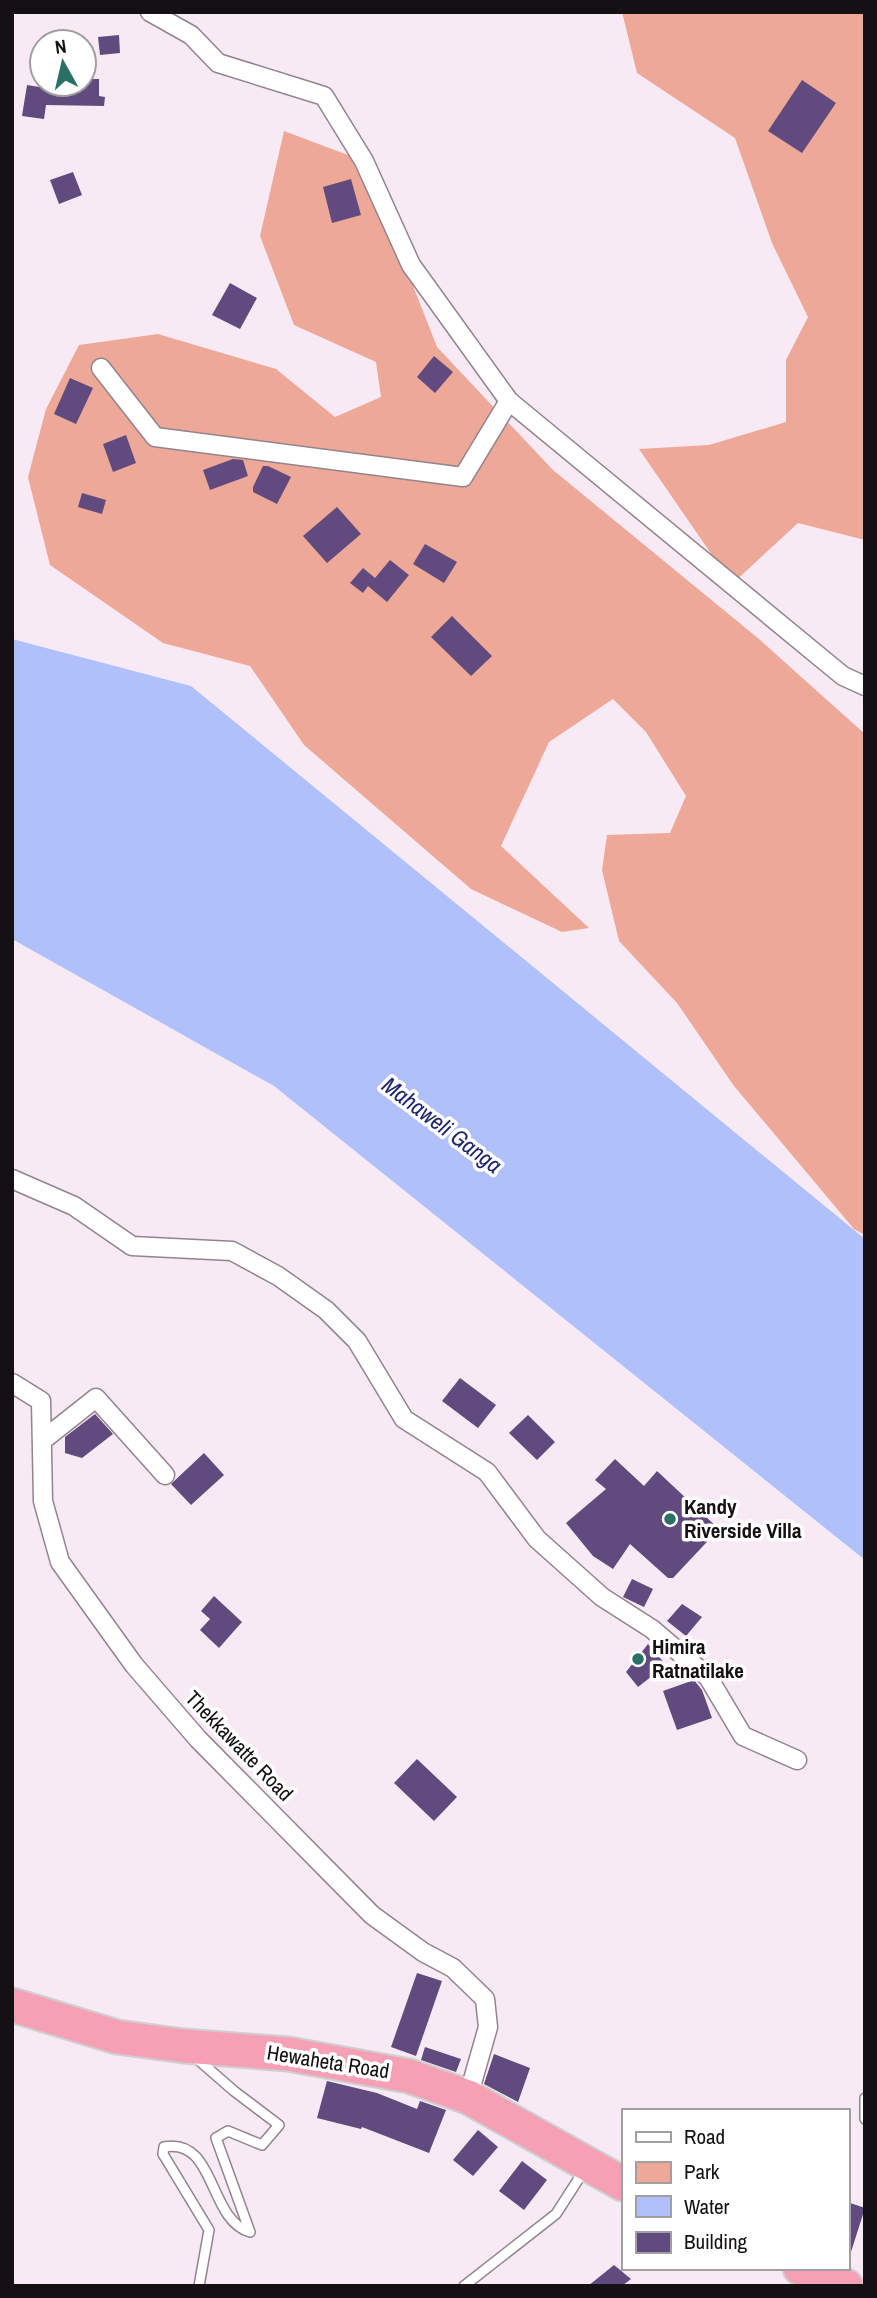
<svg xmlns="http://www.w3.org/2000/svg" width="877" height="2298" font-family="'Archivo Narrow',sans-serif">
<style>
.green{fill:#eda898}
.water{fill:#b0c0fb}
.building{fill:#604a7e}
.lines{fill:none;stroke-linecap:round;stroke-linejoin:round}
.lane-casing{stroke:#91848e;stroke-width:12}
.street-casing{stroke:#91848e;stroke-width:21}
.highway-casing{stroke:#d0cfd0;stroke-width:37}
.lane{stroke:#fff;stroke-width:9}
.street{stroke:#fff;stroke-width:18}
.highway{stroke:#f6a0b6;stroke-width:33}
.poi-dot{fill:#297065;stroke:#fff;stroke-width:2.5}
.labels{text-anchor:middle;stroke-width:7;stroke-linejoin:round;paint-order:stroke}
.poi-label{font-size:21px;font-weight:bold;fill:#141013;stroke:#fff;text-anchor:start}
.street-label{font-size:21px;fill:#141013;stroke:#fff}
.water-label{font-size:23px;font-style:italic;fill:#1f276a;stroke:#fff}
</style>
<rect width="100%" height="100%" fill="#f8eaf5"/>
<g class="green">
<path d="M622 12H865V540L798 523 732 584 639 449 709 445 786 422V360L808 317 772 243 735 138 637 73Z"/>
<path d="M284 131 364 161 437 347 553 470 759 639 865 734V1235L854 1229 734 1086 677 1003 619 941 602 870 607 835 670 833 686 796 646 732 613 699 549 742 501 846 589 928 562 932 471 889 304 745 250 666 163 643 50 565 28 477 46 409 79 345 158 334 276 369 335 417 381 397 376 362 294 325 260 236Z"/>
</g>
<path class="water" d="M12 639 191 686 865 1239V1560L274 1086 12 939Z"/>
<g class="building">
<path d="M119 35 120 53 100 55 98 37Z"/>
<path d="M84 79H99V96L105 97 104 106 46 105 44 119 22 116 27 85 70 92V84H84Z"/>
<path d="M802 80 836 103 802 153 768 131Z"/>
<path d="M73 172 82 195 59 204 50 180Z"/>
<path d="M351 179 361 215 332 223 323 187Z"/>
<path d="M230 283 257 298 240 329 212 315Z"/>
<path d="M434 356 453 372 435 393 417 377Z"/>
<path d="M70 378 93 388 76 424 54 414Z"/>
<path d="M126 435 136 463 113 472 103 444Z"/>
<path d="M233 459 243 460 248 476 210 490 203 470Z"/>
<path d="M263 466H268L291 477 277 504 253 492V487Z"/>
<path d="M82 493 106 500 102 514 78 507Z"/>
<path d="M337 507 361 534 327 563 303 536Z"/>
<path d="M425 544 457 562 444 583 413 564Z"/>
<path d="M390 560 409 575 387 602 368 586 363 593 350 583 363 568 375 578Z"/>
<path d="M452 616 492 656 471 676 431 637Z"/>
<path d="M460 1378 496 1405 478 1428 442 1401Z"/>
<path d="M95 1414 113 1434 82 1458 65 1453V1437Z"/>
<path d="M528 1415 555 1442 537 1460 509 1433Z"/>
<path d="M204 1453 224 1475 191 1505 171 1484Z"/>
<path d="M615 1459 644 1486 657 1471 719 1529 673 1578H668L630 1544 613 1569 593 1556 566 1523 606 1489 595 1480Z"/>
<path d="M632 1579 653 1589 644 1607 623 1597Z"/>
<path d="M214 1596 242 1622 219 1648 200 1630 210 1619 201 1611Z"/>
<path d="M682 1604 702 1617 686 1636 667 1621Z"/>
<path d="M648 1644 666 1665 638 1687 626 1672Z"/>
<path d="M694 1680 702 1690 712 1718 677 1730 663 1691Z"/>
<path d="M417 1759 457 1797 434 1821 394 1783Z"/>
<path d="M417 1973 442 1981 416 2056 391 2047Z"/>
<path d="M425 2047 461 2059 456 2072 421 2060Z"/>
<path d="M494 2054 530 2068 518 2102 484 2084Z"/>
<path d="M327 2081 377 2093 417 2109 420 2101 446 2110 429 2153 362 2127 361 2129 317 2118Z"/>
<path d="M478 2130 498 2147 473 2176 453 2160Z"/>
<path d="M522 2161 547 2180 524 2210 499 2191Z"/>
<path d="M847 2202 865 2208 850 2255H847Z"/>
<path d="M614 2265 631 2279 622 2286H588Z"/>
</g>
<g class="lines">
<g class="lane-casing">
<g id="lane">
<path d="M195 2057 234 2091 279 2125 262 2145 228 2131 216 2138 250 2232C208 2220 216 2137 164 2147L163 2154 209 2230 199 2286"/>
<path d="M865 2098V2119"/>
<path d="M464 2286 556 2214 585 2169"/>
</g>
</g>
<g class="street-casing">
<g id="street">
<path d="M150 12 191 35 218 63 324 96 364 161 411 265 509 401 843 676 865 686"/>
<path d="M101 368 155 437 463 477 509 401"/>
<path d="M12 1179 74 1206 132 1246 232 1251 278 1276 326 1310 357 1341 404 1419 487 1472 537 1539 602 1597 652 1629 708 1677 743 1736 797 1760"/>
<path d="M12 1383 41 1401 43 1501 60 1562 134 1665 198 1739 372 1915 423 1952 453 1968 485 1999 488 2027 468 2097"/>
<path d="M43 1440 96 1398 165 1475"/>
</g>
</g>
<g class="highway-casing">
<g id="highway">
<path d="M12 2005 117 2037 184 2046 288 2054 409 2076 468 2097 623 2184"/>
<path d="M800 2268 846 2286"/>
</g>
</g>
<use href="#lane" class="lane"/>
<use href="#street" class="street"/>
<use href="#highway" class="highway"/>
</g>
<g class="poi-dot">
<circle cx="670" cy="1519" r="7"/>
<circle cx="638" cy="1659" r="7"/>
</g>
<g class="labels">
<g class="poi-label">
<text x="684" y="1514">Kandy<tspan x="684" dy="24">Riverside Villa</tspan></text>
<text x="652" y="1654">Himira<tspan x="652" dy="24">Ratnatilake</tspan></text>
</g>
<g class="street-label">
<text transform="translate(239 1746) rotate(46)" y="7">Thekkawatte Road</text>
<text transform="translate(328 2062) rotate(9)" y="7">Hewaheta Road</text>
</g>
<g class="water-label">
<text transform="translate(442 1125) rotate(37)" y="8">Mahaweli Ganga</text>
</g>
</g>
<rect width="877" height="2298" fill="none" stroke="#141013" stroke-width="28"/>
<rect x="622" y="2109" width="228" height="161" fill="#ffffff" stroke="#a19fa1" stroke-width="2"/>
<rect x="636" y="2132" width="35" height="10" fill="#ffffff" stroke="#a19fa1" stroke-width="2"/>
<text x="684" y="2144" font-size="21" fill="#141013">Road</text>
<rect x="636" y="2162" width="35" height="21" fill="#eda898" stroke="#a19fa1" stroke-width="2"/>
<text x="684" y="2179" font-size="21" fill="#141013">Park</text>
<rect x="636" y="2196" width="35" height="21" fill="#b0c0fb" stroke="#a19fa1" stroke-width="2"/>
<text x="684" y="2214" font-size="21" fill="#141013">Water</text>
<rect x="636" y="2232" width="35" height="21" fill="#604a7e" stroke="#a19fa1" stroke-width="2"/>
<text x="684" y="2249" font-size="21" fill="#141013">Building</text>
<g transform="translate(63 63) rotate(352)"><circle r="33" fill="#ffffff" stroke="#a19fa1" stroke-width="2"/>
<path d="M0-5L12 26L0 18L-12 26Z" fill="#297065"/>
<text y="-10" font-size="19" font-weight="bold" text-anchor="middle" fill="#141013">N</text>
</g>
</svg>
